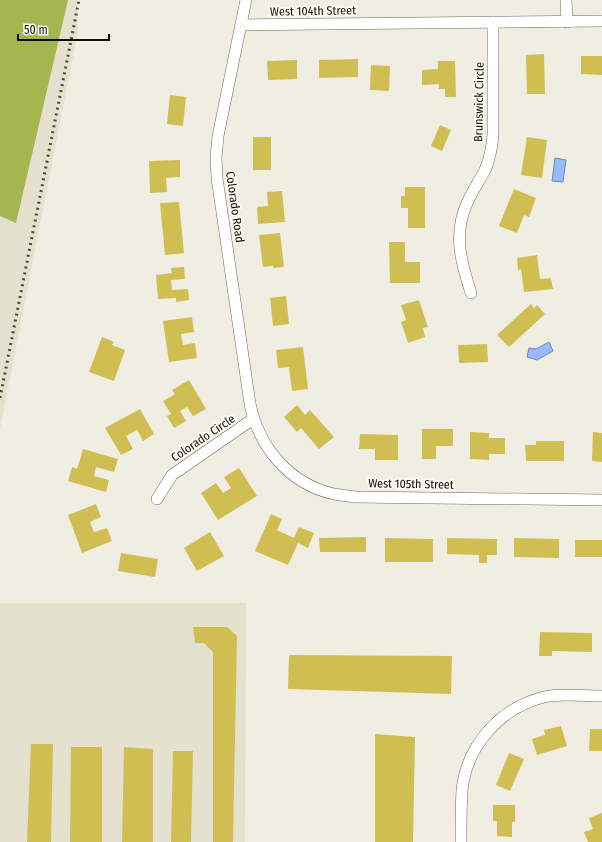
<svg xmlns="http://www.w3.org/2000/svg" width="602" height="842" font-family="'Fira Sans Condensed',sans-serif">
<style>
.built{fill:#e4e1cf}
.forest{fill:#a5b650}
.water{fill:#97bafd;stroke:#6e86b4}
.building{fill:#d1be53}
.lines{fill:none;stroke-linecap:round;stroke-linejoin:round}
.minor-casing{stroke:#6a685f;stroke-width:12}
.minor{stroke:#fff;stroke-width:11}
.rail{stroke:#4b4b45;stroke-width:3;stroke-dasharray:2 4;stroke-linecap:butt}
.labels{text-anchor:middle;stroke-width:4;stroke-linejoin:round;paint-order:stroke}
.street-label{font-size:12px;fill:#0e0e0a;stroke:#fdfbf0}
</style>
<rect width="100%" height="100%" fill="#f0eee3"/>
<g class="built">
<path d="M0 0H77L78 31 0 429Z"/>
<path d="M0 603H246L245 842H0Z"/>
</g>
<path class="forest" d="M0 0H68L16 223 0 216Z"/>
<g class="water">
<path d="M555 158 566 160 563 182 552 181Z"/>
<path d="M549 342 553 351 537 360 527 357 529 348 536 349Z"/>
</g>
<g class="building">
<path d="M544 54 545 94H527L526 55Z"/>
<path d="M581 56H602V75L581 74Z"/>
<path d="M358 59V77L319 78V60Z"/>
<path d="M297 60V79L268 80 267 61Z"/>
<path d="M438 61H455L456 97H445V89H439V84L422 85V70L438 69Z"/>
<path d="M371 65 390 66 389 91 370 90Z"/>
<path d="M170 95 186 97 183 126 167 124Z"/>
<path d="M440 125 451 130 442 151 431 146Z"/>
<rect x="253" y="137" width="18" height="33"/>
<path d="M527 137 547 140 542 178 521 175Z"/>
<path d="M180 160V177L166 178 167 192 150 193 149 161Z"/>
<path d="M405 187H425V228H408V208H401V196H405Z"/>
<path d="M514 189 536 198 529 217 524 215 517 233 499 226Z"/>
<path d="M282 191 285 222 258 224 257 207 268 206 267 192Z"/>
<path d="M179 202 184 253 165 255 160 203Z"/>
<path d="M280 233 284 267 273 268V266L263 267 259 235Z"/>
<path d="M389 242H405V262H420V283H390Z"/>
<path d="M537 255 540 279 551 278 553 289 524 292 521 269 518 270 517 258Z"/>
<path d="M184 267 185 279 171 280 172 290 188 289 189 300 176 302V298L158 299 156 275 172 273 171 268Z"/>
<path d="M286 296 289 324 273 326 270 298Z"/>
<path d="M419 300 428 327 423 328 425 337 408 343 401 322 406 320 401 305Z"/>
<path d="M531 304 534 308 537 305 545 314 509 347 497 335Z"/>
<path d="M192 317 194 332 181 334 183 345 195 343 197 358 169 362 163 321Z"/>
<path d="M102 337 114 342 112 345 125 350 114 381 89 372Z"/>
<path d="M487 344 488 362 459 363 458 345Z"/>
<path d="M303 347 308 389 292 391 289 367 278 368 276 350Z"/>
<path d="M189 380 206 409 193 416 187 407 180 411 186 421 174 428 167 416 171 414 163 401 175 394 172 390Z"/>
<path d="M297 405 305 415 310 410 334 437 319 449 301 428 297 432 284 417Z"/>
<path d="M140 409 154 434 143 441 137 430 126 436 133 449 121 455 105 428Z"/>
<path d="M422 429H453V446H436V459H422Z"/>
<path d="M470 432 489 433V438H505V454H489V460L470 459Z"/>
<path d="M593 432 602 433V462L592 461Z"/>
<path d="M360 434 398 435V460H375V449H359Z"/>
<path d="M536 441H564V461H526L525 445H536Z"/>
<path d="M83 449 118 459 114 472 96 467 94 476 109 480 106 492 68 481 72 467 77 469Z"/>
<path d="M239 468 257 496 218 520 201 493 216 483 223 493 231 488 224 477Z"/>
<path d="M96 504 101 517 90 522 94 532 107 528 112 541 82 553 68 515Z"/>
<path d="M271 514 282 519 277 530 294 538 299 527 314 533 308 548 298 543 288 565 255 551Z"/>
<path d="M210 532 224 556 197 571 184 548Z"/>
<path d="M366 537V552H320L319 538Z"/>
<path d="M385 538 433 539V562H385Z"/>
<path d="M447 538 497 539V555H487V563H479V555L447 554Z"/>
<path d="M514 538 559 539V558L514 557Z"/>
<rect x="575" y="540" width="27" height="17"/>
<path d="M121 553 158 559 155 577 118 571Z"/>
<path d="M193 627H227L237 636 233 842H213V652L204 643H195Z"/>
<path d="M540 632 592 633V652L552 651V656H539Z"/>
<path d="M289 655 452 656 451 694 288 689Z"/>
<path d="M561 726 567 746 537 755 532 739 545 735 544 730Z"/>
<path d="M590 729H602V751H589Z"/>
<path d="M375 734 415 737 413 842H375Z"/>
<path d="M31 744H53L51 842H27Z"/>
<path d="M71 747H102V842H70Z"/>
<path d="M124 747 153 749V842H122Z"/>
<path d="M173 751H193L191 842H171Z"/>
<path d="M509 753 524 759 510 791 496 785Z"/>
<path d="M493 805H515V822H512V837L497 836V821H493Z"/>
<path d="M602 813V842H588L584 832 593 829 589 818Z"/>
</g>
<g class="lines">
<g class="minor-casing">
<g id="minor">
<path d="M246 0 218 136 216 157 217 178 250 404C259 447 289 484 334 494 341 495 348 496 355 497L602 500"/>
<path d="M566 0 567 22"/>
<path d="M241 25 602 21"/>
<path d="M471 293C461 262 453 235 467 203 472 192 479 181 485 170 490 159 492 147 493 135V22"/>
<path d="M157 499 172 475 253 419"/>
<path d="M461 842C461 825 461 807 462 790 467 745 500 708 544 697 562 693 583 696 602 696"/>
</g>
</g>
<use href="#minor" class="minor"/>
<path class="rail" d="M0 398 79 0"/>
</g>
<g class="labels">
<g class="street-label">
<text transform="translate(313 11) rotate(-1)" y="4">West 104th Street</text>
<text transform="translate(479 102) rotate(-89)" y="4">Brunswick Circle</text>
<text transform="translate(235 207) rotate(82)" y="4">Colorado Road</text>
<text transform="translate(203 438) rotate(-34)" y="4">Colorado Circle</text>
<text transform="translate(411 484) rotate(1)" y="4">West 105th Street</text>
</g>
</g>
<path d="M18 34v6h91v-6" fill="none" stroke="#0e0e0a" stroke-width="2"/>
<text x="24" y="34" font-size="12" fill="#0e0e0a" stroke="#fdfbf0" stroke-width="3" paint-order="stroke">50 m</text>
</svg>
